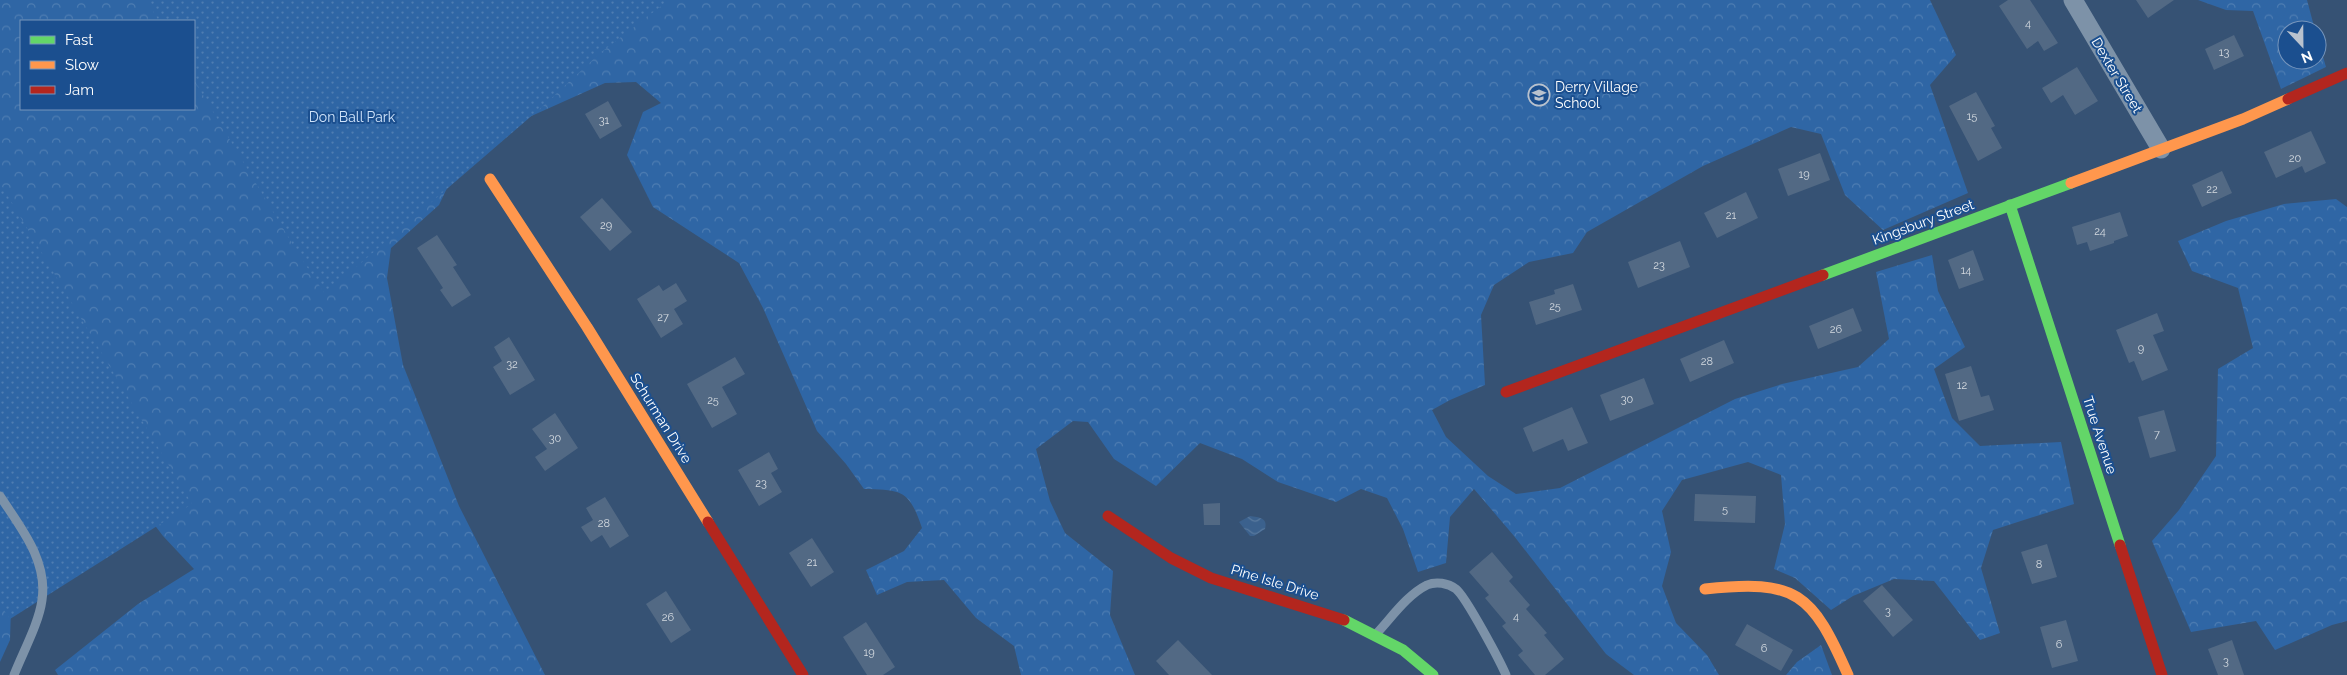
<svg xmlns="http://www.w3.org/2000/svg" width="2347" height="675" font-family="Raleway,sans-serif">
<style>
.forest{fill:url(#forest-crowns);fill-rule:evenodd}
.park{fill:url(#park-dots)}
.water{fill:url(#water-waves)}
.building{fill:#526984}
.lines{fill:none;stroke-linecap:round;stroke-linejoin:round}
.lane{stroke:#7d92a8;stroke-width:9}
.street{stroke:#7d92a8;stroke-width:19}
.fast{stroke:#63d668;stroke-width:11}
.slow{stroke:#ff974d;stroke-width:11}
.jam{stroke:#b3261e;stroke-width:11}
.labels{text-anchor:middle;stroke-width:4;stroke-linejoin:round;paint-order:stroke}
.number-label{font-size:11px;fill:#d4dae0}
.street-label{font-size:14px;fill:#fff;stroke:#1b4f8f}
.poi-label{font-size:14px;fill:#fff;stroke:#1b4f8f;text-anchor:start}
.park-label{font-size:14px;fill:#cfe3fa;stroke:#1b4f8f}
</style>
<defs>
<pattern id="forest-crowns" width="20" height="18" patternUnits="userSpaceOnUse" patternTransform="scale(1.25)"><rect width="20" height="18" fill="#2f66a5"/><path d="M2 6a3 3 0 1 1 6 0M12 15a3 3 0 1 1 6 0" fill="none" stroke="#4e7db2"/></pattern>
<pattern id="park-dots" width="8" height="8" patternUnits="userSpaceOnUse" patternTransform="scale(1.25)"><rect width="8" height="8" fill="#2f66a5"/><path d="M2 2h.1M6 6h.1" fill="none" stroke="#4e7db2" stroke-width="1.8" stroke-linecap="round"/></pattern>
<pattern id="water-waves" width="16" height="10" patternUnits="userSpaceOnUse" patternTransform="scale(1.25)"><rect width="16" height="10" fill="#3b618d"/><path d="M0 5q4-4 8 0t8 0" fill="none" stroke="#58799e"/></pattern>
</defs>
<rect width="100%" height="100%" fill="#365274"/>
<g class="forest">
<path d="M0 0H1930L1956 55 1930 85 1968 193 1883 230 1845 195 1821 134 1791 127 1703 166 1587 232 1573 253 1529 262 1494 285 1481 315 1485 385 1450 400 1432 410 1446 437 1488 476 1516 494 1560 488 1735 399 1782 384 1858 367 1889 339 1876 272 1932 255 1938 291 1965 347 1934 369 1952 418 1980 446 2061 442 2074 504 1993 530 1981 568 2000 633 1980 640 1934 581 1894 579 1853 596 1831 610 1795 578 1774 569 1785 524 1781 475 1748 462 1682 480 1662 511 1671 552 1662 586 1676 623 1707 655 1719 675H1634L1606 654 1514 536 1474 489 1450 517 1446 563 1418 572 1403 529 1387 498 1361 489 1336 502 1278 482 1242 459 1200 443 1156 486 1114 459 1088 422 1073 421 1036 449 1050 501 1065 533 1113 571 1110 615 1135 675H1021L1014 646 976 618 944 580 907 582 877 595 866 570 904 551 922 528C909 490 903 490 864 489L846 464 817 431 763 308 739 263 653 207 627 155 643 112 661 103 636 82 605 83 507 127 458 165 439 205 391 248 387 278 403 365 459 506 545 675H58L55 670 138 604 194 569 163 536 137 502 0 415ZM21 21H194V109H21Z"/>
<path d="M2198 0H2307L2315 30H2287V60H2317V36L2326 67 2281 89 2253 11 2226 10Z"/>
<path d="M2336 199 2347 207V621L2332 625 2275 650 2256 621 2191 632 2152 541 2179 510 2216 456 2218 369 2253 348 2238 288 2192 271 2178 241 2226 221 2284 204Z"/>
<path d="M0 557 12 575 10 640 0 662Z"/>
<path d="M1821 645 1832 675H1786L1797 662Z"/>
</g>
<g class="park">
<path d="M146 0H669L599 54 543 106 325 294 299 255 194 80V21H159Z"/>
<path d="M0 183 192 504 10 619 0 604Z"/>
</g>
<path class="water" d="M1250 516C1259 517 1268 518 1265 529L1254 536H1250L1239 522Z"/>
<g class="building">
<path d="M2008 0H2030L2058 43 2044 51 2038 41 2027 49 1999 6Z"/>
<path d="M2136 0H2174L2148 18Z"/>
<path d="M2234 35 2244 56 2214 70 2205 49Z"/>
<path d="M2077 67 2098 101 2075 115 2063 95 2051 103 2042 88Z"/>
<path d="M1976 92 1995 126 1991 128 2002 148 1978 161 1949 106Z"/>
<path d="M608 101 622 126 600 139 585 114Z"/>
<path d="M2311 131 2326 163 2305 173 2302 166 2276 178 2264 152Z"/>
<path d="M1820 153 1830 180 1788 196 1778 169Z"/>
<path d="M2222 171 2232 193 2202 207 2192 185Z"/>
<path d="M1746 192 1758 218 1717 238 1704 213Z"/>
<path d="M602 198 632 232 610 251 580 217Z"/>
<path d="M2120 212 2128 236 2114 241V243L2090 251 2087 242 2077 245 2072 227Z"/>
<path d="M437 235 457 265 453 267 471 295 452 307 440 290 443 288 417 248Z"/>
<path d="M1680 241 1690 267 1638 288 1628 262Z"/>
<path d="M1973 250 1984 280 1959 289 1948 260Z"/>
<path d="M676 283 687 301 674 309 683 324 661 338 637 299 659 285 663 291Z"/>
<path d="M1573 284 1582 310 1536 325 1529 302 1555 294 1554 290Z"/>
<path d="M1853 308 1862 331 1818 349 1809 326Z"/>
<path d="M2157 313 2164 331 2153 335 2168 370 2142 381 2134 361 2129 363 2116 330Z"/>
<path d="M509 337 535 380 510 395 493 367 502 361 494 347Z"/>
<path d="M1724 340 1734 363 1690 382 1680 359Z"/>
<path d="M735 357 745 374 722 387 737 414 712 428 687 384Z"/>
<path d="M1971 366 1981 397 1989 395 1994 410 1959 421 1945 374Z"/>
<path d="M1644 378 1654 404 1610 421 1600 395Z"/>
<path d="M1572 407 1588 443 1568 451 1563 439 1533 452 1523 428Z"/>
<path d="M2164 410 2176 451 2150 458 2138 417Z"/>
<path d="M555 413 578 448 545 471 535 457 547 449 532 429Z"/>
<path d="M769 452 778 469 771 473 782 492 759 506 738 470Z"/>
<path d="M1695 494 1756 496 1755 523 1694 521Z"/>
<path d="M605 497 629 536 610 548 602 535 591 542 581 527 593 520 586 508Z"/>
<path d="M1220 503V525H1204L1203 504Z"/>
<path d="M812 538 834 572 811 587 789 553Z"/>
<path d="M2047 544 2057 577 2032 584 2021 552Z"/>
<path d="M1492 552 1513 577 1509 581 1530 605 1526 609 1547 633 1544 635 1564 659 1545 675H1535L1518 655 1523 651 1502 626 1506 623 1485 598 1489 595 1469 572Z"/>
<path d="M1882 585 1913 620 1893 637 1863 601Z"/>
<path d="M666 591 691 630 671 643 646 604Z"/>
<path d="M2066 620 2078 661 2052 668 2040 627Z"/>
<path d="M866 622 895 667 883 675H867L843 637Z"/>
<path d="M1747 624 1793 650 1781 671 1735 645Z"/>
<path d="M1178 640 1212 675H1169L1156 661Z"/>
<path d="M2232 640 2244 675H2218L2208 649Z"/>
</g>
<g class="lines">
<g class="lane">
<path d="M0 496C20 527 48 560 42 600 39 623 23 652 14 675"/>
<path d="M1377 633C1392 617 1407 595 1427 585 1436 581 1448 583 1456 589 1466 597 1500 661 1506 675"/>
</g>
<path class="street" d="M2073 0 2161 149"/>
<g class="fast">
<path d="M2010 205 2120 545"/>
<path d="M1823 275 2071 183"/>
<path d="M1344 620 1403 650 1433 675"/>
</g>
<g class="slow">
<path d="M490 179 587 327 708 522"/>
<path d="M2071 183 2243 119 2288 99"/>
<path d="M1705 589C1797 579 1812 593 1848 675"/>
</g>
<g class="jam">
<path d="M2288 99 2347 73"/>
<path d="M1506 392 1823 275"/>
<path d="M1108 516 1171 558 1211 578 1344 620"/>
<path d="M708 522 803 675"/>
<path d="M2120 545 2162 675"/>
</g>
</g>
<defs>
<g id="school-ring" transform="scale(1.125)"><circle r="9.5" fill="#1b4f8f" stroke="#b9c2ce" stroke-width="1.5"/><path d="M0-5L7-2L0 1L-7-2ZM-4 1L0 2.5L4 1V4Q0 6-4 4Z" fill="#b9c2ce"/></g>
</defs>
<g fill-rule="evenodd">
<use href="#school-ring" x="1539" y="95"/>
</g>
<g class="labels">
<g class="number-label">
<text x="2028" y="27">4</text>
<text x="2224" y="56">13</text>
<text x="1972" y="120">15</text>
<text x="604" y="124">31</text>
<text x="2295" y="162">20</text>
<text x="1804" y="178">19</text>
<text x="2212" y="193">22</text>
<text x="1731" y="219">21</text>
<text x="606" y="229">29</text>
<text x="2100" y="235">24</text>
<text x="1659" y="269">23</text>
<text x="1966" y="274">14</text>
<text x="1555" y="310">25</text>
<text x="663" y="321">27</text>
<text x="1836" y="333">26</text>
<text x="2141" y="352">9</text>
<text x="1707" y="365">28</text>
<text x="512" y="368">32</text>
<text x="1962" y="389">12</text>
<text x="1627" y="403">30</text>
<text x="713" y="404">25</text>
<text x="2157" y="438">7</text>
<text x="555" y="442">30</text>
<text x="761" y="487">23</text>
<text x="1725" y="513">5</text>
<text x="604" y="527">28</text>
<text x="812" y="566">21</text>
<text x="2039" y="568">8</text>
<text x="1888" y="615">3</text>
<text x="1516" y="620">4</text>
<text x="668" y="621">26</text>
<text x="2059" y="648">6</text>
<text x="1764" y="652">6</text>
<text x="869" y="656">19</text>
<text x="2226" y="665">3</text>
</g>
<g class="street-label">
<text transform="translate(2117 75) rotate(59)" y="5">Dexter Street</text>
<text transform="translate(1923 222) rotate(-20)" y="5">Kingsbury Street</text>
<text transform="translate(661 418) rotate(58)" y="5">Schurman Drive</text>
<text transform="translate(2100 435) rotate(72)" y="5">True Avenue</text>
<text transform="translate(1275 582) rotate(17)" y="5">Pine Isle Drive</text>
</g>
<g class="poi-label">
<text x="1555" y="92">Derry Village<tspan x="1555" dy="16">School</tspan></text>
</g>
<g class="park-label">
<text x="352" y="122">Don Ball Park</text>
</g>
</g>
<rect x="20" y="20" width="175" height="90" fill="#1b4f8f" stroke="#7695bc"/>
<rect x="30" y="36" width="25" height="8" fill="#63d668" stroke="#7695bc"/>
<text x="65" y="45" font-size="15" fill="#ffffff">Fast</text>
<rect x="30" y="61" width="25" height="8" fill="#ff974d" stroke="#7695bc"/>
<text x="65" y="70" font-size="15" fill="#ffffff">Slow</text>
<rect x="30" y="86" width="25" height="8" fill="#b3261e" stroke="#7695bc"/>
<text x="65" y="95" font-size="15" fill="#ffffff">Jam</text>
<g transform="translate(2302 45) rotate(158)"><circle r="24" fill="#1b4f8f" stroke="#7695bc"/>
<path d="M0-4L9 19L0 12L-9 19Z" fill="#b9c2ce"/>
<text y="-8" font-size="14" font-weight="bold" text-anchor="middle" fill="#ffffff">N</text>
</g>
</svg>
